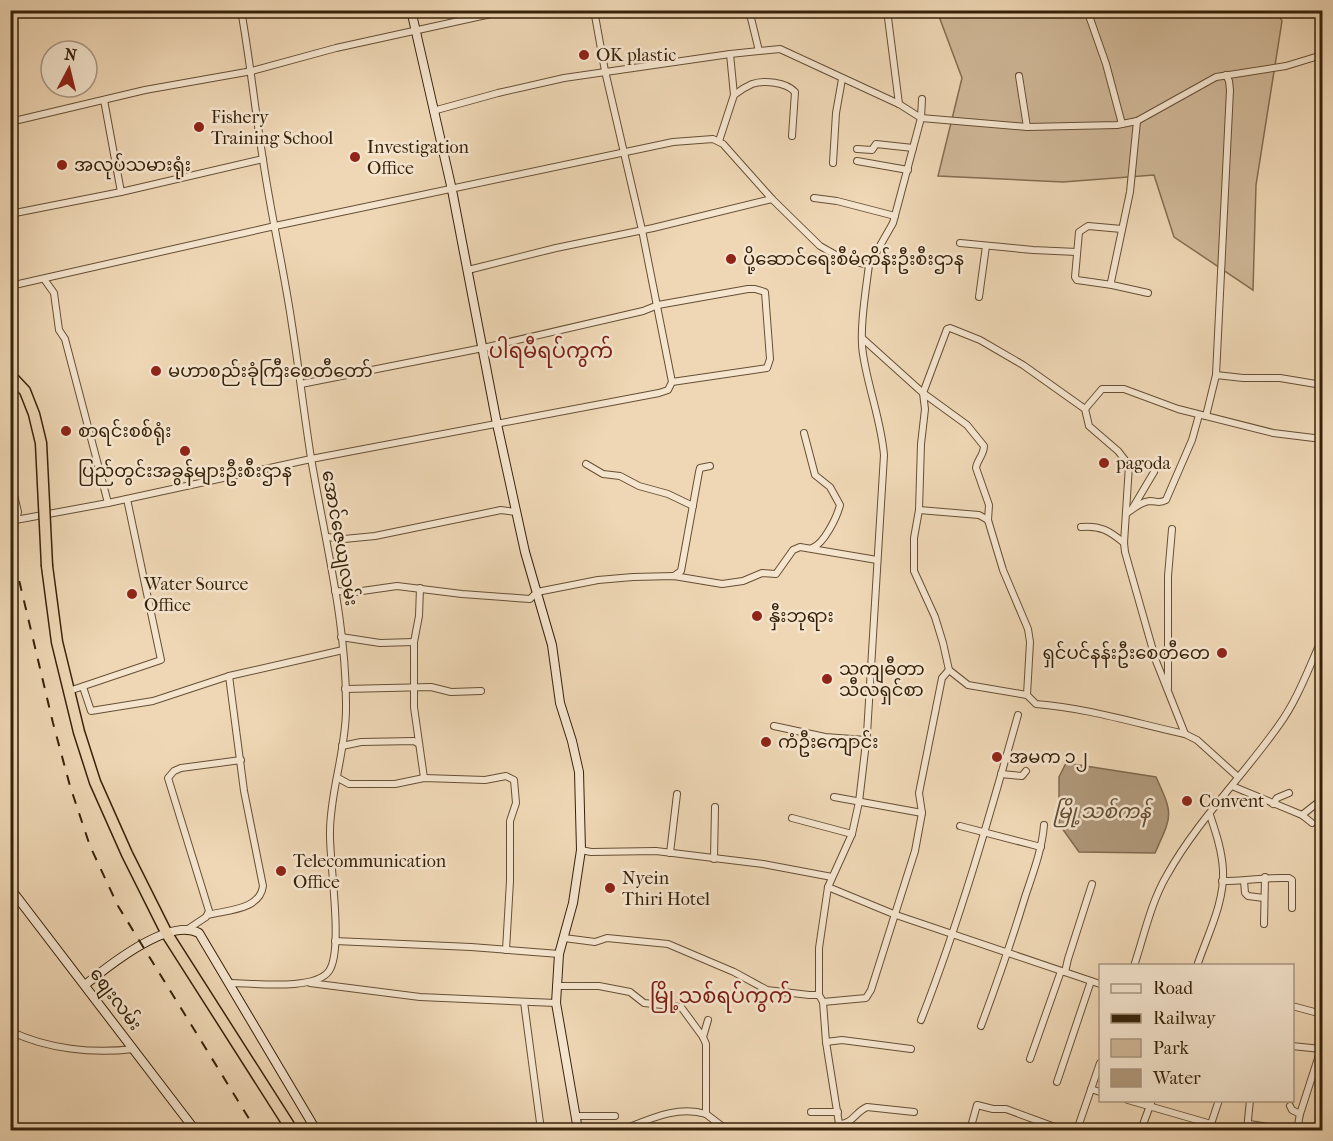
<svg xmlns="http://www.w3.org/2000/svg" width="1333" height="1141" font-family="'IM FELL French Canon','Noto Sans Myanmar',serif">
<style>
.green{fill:#d0b898;stroke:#846d50;stroke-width:1.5}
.water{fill:#b0997b;stroke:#80694d;stroke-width:1.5}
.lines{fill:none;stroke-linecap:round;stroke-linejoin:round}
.street-casing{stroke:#654f34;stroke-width:8}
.secondary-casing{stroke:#372209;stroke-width:10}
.highway-casing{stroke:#372209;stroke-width:13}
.street{stroke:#f5e5cf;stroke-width:6}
.secondary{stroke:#f5e5cf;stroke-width:8}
.highway{stroke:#efd7b5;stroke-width:10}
.rail{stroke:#372209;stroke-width:2;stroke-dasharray:10 10;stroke-linecap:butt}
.highway-bridge-casing{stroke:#372209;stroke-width:13;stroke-linecap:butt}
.highway-bridge{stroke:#efd7b5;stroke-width:10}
.poi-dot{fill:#8f2418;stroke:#f5e5cf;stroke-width:2}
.labels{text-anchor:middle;stroke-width:5;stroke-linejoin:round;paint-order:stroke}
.poi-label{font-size:18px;fill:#372209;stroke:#f5e5cf;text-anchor:start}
.street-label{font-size:18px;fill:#372209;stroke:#f5e5cf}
.water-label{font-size:20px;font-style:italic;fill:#614c31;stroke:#f5e5cf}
.quarter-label{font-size:21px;fill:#7a1f14;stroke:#f5e5cf}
</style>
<rect width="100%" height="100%" fill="#efd7b5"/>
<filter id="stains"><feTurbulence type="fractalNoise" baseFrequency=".00333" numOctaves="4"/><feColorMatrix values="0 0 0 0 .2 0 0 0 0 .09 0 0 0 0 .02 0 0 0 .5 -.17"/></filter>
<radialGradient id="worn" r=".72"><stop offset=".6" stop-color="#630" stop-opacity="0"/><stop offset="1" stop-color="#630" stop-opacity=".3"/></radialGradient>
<path class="green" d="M937 11H1277L1282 21 1256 185 1253 290 1174 237 1154 175 1063 182 938 176 962 78Z"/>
<path class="water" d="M1066 763 1156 777C1174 816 1172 815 1155 853L1079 852 1059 824V777Z"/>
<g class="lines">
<g class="street-casing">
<g id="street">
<path d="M749 10 759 51"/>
<path d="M887 10 899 104"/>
<path d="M1087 10 1106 64 1122 124"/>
<path d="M730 54 734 95"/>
<path d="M1019 76 1027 127"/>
<path d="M104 100 121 192"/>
<path d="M433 111 498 93 564 78 730 54 780 49 899 104 921 118 1027 127 1117 125 1137 121 1216 77 1286 66 1322 55"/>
<path d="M1137 121 1130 192 1111 282 1112 285 1148 293"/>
<path d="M10 122 145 90 252 71 336 48 509 10"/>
<path d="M719 141 734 95C739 91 745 87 752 84 764 80 786 82 795 92L792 136"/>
<path d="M857 149 872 150 876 144 913 148"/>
<path d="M857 161 908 170"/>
<path d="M833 163 836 113 842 79"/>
<path d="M814 198 837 201 895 216"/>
<path d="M10 214 121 192 263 159"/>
<path d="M960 243 1033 250 1077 252"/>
<path d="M869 265 893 223 921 118 922 99"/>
<path d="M468 270 556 248 653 228 772 199"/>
<path d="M44 279 54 293 59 330 65 339 108 503"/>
<path d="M1112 285 1077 280 1075 277 1079 232 1088 226 1122 229"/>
<path d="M10 286 275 226 673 142 713 139 723 144 772 199 820 246 843 259 869 265C866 289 859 331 863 354 868 388 881 420 884 455L867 734 859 802 852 834 828 887 819 948V995L823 1002 826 1042 840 1130"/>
<path d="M979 297 986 246"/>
<path d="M862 338 923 393 925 409 921 444 919 510 914 538V571L935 617 943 643 949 670 968 685 1027 695 1036 704C1087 708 1135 723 1185 734L1197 740 1238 777"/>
<path d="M1216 375 1230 90 1229 81 1226 75"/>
<path d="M301 384 483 348 643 311 658 305 748 289H755L765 292 770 359 767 368 672 382"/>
<path d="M1085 409 1102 389H1124L1178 409 1273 433 1322 439"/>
<path d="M1206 416 1216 375 1243 378H1280L1322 385"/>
<path d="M804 433 815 475 830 487 840 505C837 517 824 544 812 548"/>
<path d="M586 464 603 474 620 476 639 486 668 494 693 506"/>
<path d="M10 478 18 512 16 520"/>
<path d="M1132 509 1154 472"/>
<path d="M919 510 979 515 988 520 1003 570 1028 629 1030 642 1027 695"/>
<path d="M1126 514C1133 509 1140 502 1150 501 1157 501 1159 504 1166 500L1192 440 1199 415"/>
<path d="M988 520 989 505 976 468C977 460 984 455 984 446L967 425 923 393 947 329 950 328 980 340 1023 365 1085 409 1089 426 1118 451 1129 465 1124 543 1125 552 1156 661 1185 734"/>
<path d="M10 521 108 503 311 459 659 393 668 390 672 382 642 230 605 71 594 10"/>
<path d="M1081 527C1100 525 1110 531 1124 543"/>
<path d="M327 537 344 539 375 536 501 510 516 512"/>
<path d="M674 576 681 571 699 472 700 468 710 466"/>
<path d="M420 588 419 616 414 642V707L424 778"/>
<path d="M335 591 355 592 397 586 462 594 530 599 537 592 598 580 633 577 674 576 722 584 743 581 762 573 776 574 793 550 800 547 877 560"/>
<path d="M341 637 380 643 414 642"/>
<path d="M83 687 91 711 153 701 229 676 343 650"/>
<path d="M1168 688V576L1172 529"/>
<path d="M345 689 431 687 451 692 481 691"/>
<path d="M69 691 161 660 127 499"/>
<path d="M774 726 825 737 866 740"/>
<path d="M342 746 361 742 414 741 419 744"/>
<path d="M1001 774 1022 776 1026 771"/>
<path d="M338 778 349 784H395L424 778 485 780 506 776 514 780 516 803 510 821V881L506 950"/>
<path d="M1232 786 1302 815 1312 823"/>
<path d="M834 797 922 813"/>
<path d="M1273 804 1277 798 1289 793"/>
<path d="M1302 815 1316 804"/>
<path d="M792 818 852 834"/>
<path d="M960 826 1041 847"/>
<path d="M581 850 591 852 656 851 763 864 832 877"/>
<path d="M670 853 677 794"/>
<path d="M714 859 715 807"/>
<path d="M1222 881C1245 881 1266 877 1289 878L1292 880V908"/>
<path d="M1244 881 1245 893 1248 896 1264 898"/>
<path d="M828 887 896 915 1100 984"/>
<path d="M208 915C227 910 260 910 263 886L244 791 229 676"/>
<path d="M1264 924 1265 877"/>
<path d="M188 929 206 917 209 911 168 778 174 771 181 768 241 760"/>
<path d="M564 938 595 942 607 938 668 944 734 972 767 990 809 995H819"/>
<path d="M335 941 471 947 559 954"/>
<path d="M1134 966C1144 936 1151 902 1167 875 1197 821 1244 775 1279 725 1298 699 1309 667 1322 639"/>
<path d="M1197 966C1207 936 1225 902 1223 870 1222 851 1216 833 1210 815"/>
<path d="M1065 972 1068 959 1092 884"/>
<path d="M230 983C253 983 315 991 329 971 344 949 329 862 330 832 330 791 346 751 346 709 347 625 325 541 311 458 304 414 299 369 292 325 284 270 271 215 263 160 255 110 250 60 241 10"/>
<path d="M310 983 420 997 556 1003"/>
<path d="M556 986H599L630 992 644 1003 681 1007 703 1037 706 1044V1114L727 1130"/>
<path d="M524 1002 541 1130"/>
<path d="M823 1002 866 998 871 990 915 851 922 813 919 793 942 678 949 670"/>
<path d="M1292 1006 1322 1014"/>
<path d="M921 1020C960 920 989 818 1018 715"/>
<path d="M981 1026C997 983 1012 940 1025 897 1033 873 1042 850 1044 825"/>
<path d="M10 1031C47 1049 93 1054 133 1049"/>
<path d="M703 1037 708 1020"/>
<path d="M826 1042 842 1040 911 1049"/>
<path d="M1292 1046 1321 1049"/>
<path d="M1030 1059 1061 971"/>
<path d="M1057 1082 1091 981"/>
<path d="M1091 1089 1100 1092"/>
<path d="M1128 1100 1211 1124"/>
<path d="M1290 1106 1292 1110 1300 1114"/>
<path d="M811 1112H838"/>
<path d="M575 1116H615"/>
<path d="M839 1124C853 1124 855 1112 867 1107L914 1112"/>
<path d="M1249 1124 1287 1130"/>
<path d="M622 1130C648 1120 677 1105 706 1114"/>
<path d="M970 1130 977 1105 993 1109H1006L1063 1130"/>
<path d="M1077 1130 1100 1063"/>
<path d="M1141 1130 1152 1100"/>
<path d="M1209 1130 1219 1100"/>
<path d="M1247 1130 1250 1100"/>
<path d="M1297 1130 1300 1114 1321 1049 1319 1042 1322 1031"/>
</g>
</g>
<g class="secondary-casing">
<g id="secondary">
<path d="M411 10 452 190 497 424 525 552 552 645 560 703 572 741 579 772 581 850 573 903 559 954 556 1003 578 1130"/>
<path d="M10 888 195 1130"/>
<path d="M85 985C108 966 169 917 199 933L316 1130"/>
</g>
</g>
<g class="highway-casing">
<path id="highway" d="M47 566 57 642 79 732 95 782 127 854 167 934 292 1130"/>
</g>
<use href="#street" class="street"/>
<use href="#secondary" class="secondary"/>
<use href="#highway" class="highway"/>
<path class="rail" d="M10 542 53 723 70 786 90 846 118 906 256 1130"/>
<g class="highway-bridge-casing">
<path id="highway-bridge" d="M10 375 25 391 34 414 41 443 47 566"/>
</g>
<use href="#highway-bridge" class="highway-bridge"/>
</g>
<g class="poi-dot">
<circle cx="584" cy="55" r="6"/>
<circle cx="199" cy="127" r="6"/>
<circle cx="355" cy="157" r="6"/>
<circle cx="62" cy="165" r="6"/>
<circle cx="731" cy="259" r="6"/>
<circle cx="156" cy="371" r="6"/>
<circle cx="66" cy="431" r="6"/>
<circle cx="185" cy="451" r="6"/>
<circle cx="1104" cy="463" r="6"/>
<circle cx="132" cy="594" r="6"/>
<circle cx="757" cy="616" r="6"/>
<circle cx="1222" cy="653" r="6"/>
<circle cx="827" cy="679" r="6"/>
<circle cx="766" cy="742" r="6"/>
<circle cx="997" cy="757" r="6"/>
<circle cx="1187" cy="801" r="6"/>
<circle cx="281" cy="871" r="6"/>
<circle cx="610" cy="888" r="6"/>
</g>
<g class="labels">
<g class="poi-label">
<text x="596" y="61">OK plastic</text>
<text x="211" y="123">Fishery<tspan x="211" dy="21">Training School</tspan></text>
<text x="367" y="153">Investigation<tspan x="367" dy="21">Office</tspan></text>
<text x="74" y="171">အလုပ်သမားရုံး</text>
<text x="743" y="265">ပို့ဆောင်ရေးစီမံကိန်းဦးစီးဌာန</text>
<text x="168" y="377">မဟာစည်းခုံကြီးစေတီတော်</text>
<text x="78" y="437">စာရင်းစစ်ရုံး</text>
<text x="1116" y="469">pagoda</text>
<text x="185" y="477" text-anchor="middle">ပြည်တွင်းအခွန်များဦးစီးဌာန</text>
<text x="144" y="590">Water Source<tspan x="144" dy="21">Office</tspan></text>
<text x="769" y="622">နှီးဘုရား</text>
<text x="1210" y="659" text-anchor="end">ရှင်ပင်နန်းဦးစေတီတေ</text>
<text x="839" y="675">သကျဓီတာ<tspan x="839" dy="21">သီလရှင်စာ</tspan></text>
<text x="778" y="748">ကံဦးကျောင်း</text>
<text x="1009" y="763">အမက ၁၂</text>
<text x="1199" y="807">Convent</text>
<text x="293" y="867">Telecommunication<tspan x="293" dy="21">Office</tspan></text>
<text x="622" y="884">Nyein<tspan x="622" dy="21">Thiri Hotel</tspan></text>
</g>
<g class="street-label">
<text transform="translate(340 538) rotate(80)" y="6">အောင်ဇေယျလမ်း</text>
<text transform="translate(116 999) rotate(53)" y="6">စျေးလမ်း</text>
</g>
<g class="water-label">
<text x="1102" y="818">မြို့သစ်ကန်</text>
</g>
<g class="quarter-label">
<text x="551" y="358">ပါရမီရပ်ကွက်</text>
<text x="721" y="1003">မြို့သစ်ရပ်ကွက်</text>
</g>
</g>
<rect width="1333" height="1141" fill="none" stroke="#efd7b5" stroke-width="36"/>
<rect x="12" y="12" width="1309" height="1117" fill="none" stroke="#372209" stroke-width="3"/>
<rect x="18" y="18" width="1297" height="1105" fill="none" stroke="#372209" stroke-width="1.5"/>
<rect x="1099" y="964" width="195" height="138" fill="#f5e5cf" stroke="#a99780" stroke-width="1.5"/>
<rect x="1111" y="984" width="30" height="9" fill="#f5e5cf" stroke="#a99780" stroke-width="1.5"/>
<text x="1153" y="994" font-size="18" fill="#372209">Road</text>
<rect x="1111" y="1014" width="30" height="9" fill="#372209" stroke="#a99780" stroke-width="1.5"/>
<text x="1153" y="1024" font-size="18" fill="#372209">Railway</text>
<rect x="1111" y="1039" width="30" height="18" fill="#d0b898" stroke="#a99780" stroke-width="1.5"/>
<text x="1153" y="1054" font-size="18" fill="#372209">Park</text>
<rect x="1111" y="1069" width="30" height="18" fill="#b0997b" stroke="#a99780" stroke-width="1.5"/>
<text x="1153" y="1084" font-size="18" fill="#372209">Water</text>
<g transform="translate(69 69) rotate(7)"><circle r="28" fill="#f5e5cf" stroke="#a99780" stroke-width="1.5"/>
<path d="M0-4.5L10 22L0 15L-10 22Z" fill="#8f2418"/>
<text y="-9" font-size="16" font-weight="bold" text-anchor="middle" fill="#372209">N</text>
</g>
<rect width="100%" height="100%" filter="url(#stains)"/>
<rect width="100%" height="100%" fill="url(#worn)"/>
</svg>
